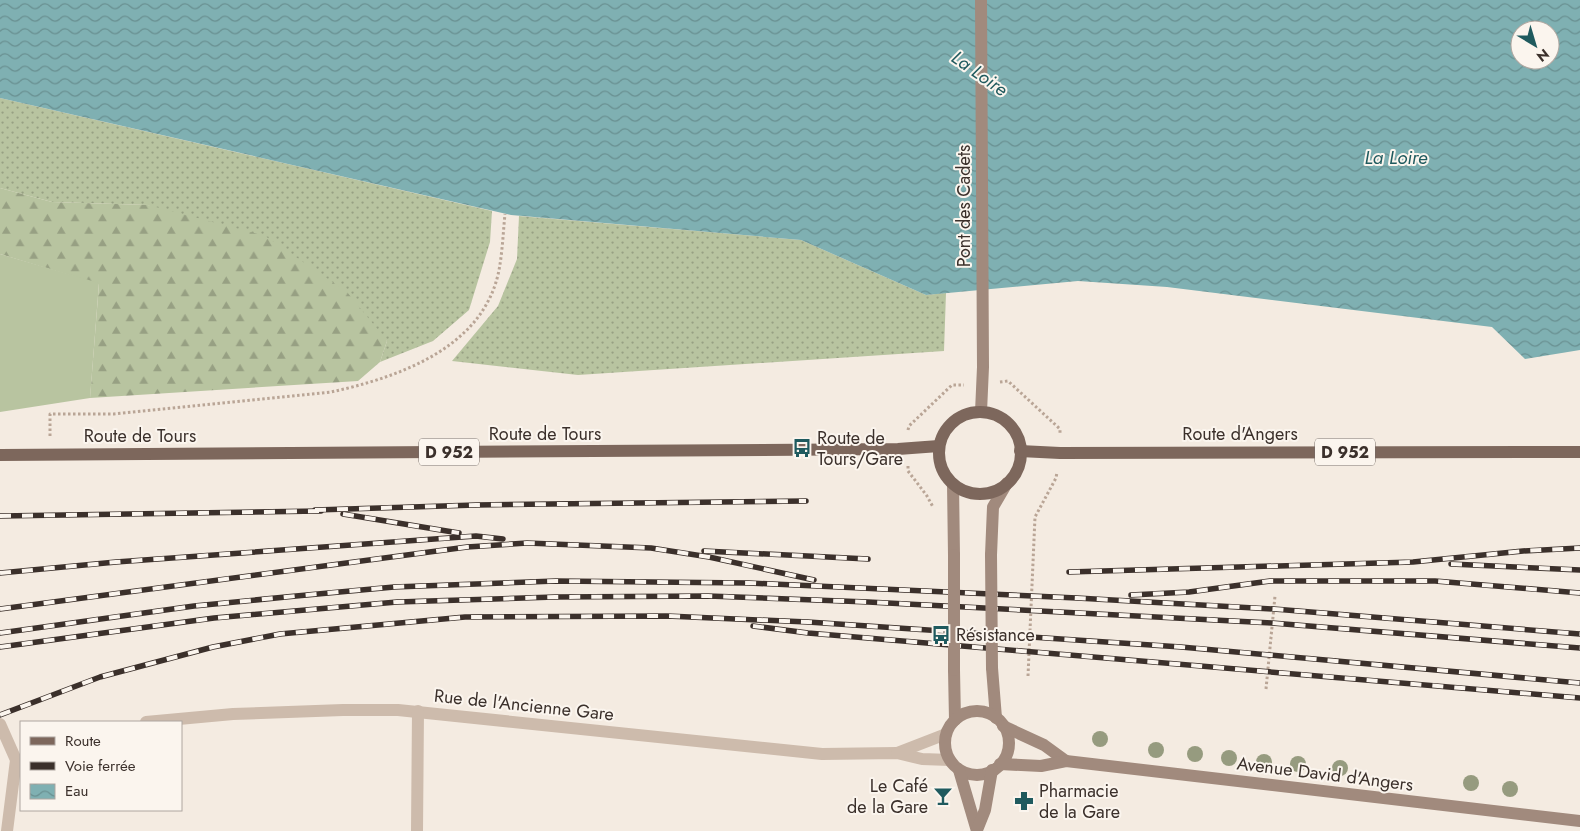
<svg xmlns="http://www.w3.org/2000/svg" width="1580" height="831" font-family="Jost,sans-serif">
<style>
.grass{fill:url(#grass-dots)}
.forest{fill:url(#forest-firs)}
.garden{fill:#b8c4a0}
.water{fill:url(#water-waves);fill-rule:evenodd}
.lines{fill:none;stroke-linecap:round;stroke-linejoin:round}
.path{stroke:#b9a596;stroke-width:3;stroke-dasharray:2.5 2.5;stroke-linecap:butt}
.street{stroke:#cdbbac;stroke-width:12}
.secondary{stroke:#a18a7d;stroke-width:12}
.primary{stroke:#7d675c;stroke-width:12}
.rail-casing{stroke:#3b302b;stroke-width:5.5}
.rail{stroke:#fbf5ee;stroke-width:4;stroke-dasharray:11;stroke-linecap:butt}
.secondary-bridge{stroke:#a18a7d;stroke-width:12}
.tree{fill:#969b7f}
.labels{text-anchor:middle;stroke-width:4;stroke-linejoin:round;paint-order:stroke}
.shield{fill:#fbf5ee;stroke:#756b66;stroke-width:1}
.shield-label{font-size:16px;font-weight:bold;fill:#3b302b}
.street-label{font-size:18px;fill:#3b302b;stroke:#fbf5ee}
.poi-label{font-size:18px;fill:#3b302b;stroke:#fbf5ee;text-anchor:start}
.water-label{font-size:19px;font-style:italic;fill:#1f5a5e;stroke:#fbf5ee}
</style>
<defs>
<pattern id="grass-dots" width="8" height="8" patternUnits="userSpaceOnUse" patternTransform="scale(1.25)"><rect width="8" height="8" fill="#b8c4a0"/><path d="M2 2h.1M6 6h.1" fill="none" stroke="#97a083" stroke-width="1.8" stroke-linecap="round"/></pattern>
<pattern id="forest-firs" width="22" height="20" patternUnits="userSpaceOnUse" patternTransform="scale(1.25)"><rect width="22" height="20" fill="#b8c4a0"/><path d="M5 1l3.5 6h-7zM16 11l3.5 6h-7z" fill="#97a083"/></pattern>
<pattern id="water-waves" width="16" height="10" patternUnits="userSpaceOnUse" patternTransform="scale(1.25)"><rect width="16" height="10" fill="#7fb0b2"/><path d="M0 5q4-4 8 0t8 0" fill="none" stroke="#699091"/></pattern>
</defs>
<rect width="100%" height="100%" fill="#f4ebe1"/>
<g class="grass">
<path d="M0 98 492 211 490 242 469 310 433 341 380 362 387 341 148 205 52 202 0 188Z"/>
<path d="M519 216 801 240 926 295 946 293 944 351 578 375 452 361 498 306 517 259Z"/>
</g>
<path class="forest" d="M0 188 52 202 148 205 265 236 347 292 387 341 380 362 358 381 90 398 99 284 0 254Z"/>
<path class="garden" d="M0 254 99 283 90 398 0 412Z"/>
<path class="water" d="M0 0H1580V350L1525 359 1492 327 1167 287 1078 281 926 295 801 240 511 215 0 98ZM1520 30H1550V60H1520Z"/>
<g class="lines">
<g class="path">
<path d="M1000 382 1008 381 1060 429V434"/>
<path d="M908 430 909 426 952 385H964"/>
<path d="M50 436V414H114L331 392C395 378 475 351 496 282 502 264 503 233 505 214"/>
<path d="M908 466V471L927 496 933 507"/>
<path d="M1028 676 1035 517 1056 478 1057 472"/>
<path d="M1266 689 1275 596"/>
</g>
<g class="street">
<path d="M146 722 233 714 343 710H398L822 754 897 753 922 759 950 760"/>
<path d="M0 724 16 760 7 831"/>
<path d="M897 753 946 734"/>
<path d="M417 831 418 711"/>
</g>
<g class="secondary">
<path d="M981 0 983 367 981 412"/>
<path d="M953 484 954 555"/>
<path d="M991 555 993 507 1007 483"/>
<path d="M992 668 996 718"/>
<path d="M954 670 955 720"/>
<circle cx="977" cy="743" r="32"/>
<path d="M1003 726 1044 745 1066 761"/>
<path d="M1000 764 1041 766 1066 761 1580 821"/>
<path d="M959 770 977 831"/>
<path d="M977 830 985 810 992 770"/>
</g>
<g class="primary">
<circle cx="980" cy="453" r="41"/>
<path d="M1020 451 1060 453 1580 452"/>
<path d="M0 455 898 449 939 446"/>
</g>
<g class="rail-casing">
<g id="rail">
<path d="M315 510 476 505 806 501"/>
<path d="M343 514 459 533"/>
<path d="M0 516 321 511"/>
<path d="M704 551 868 559"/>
<path d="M1451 564 1580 570"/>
<path d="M1069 572 1413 562 1523 551 1580 548"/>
<path d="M0 573 116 562 476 536 503 539"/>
<path d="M1131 595 1189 592 1270 581H1435L1580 593"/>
<path d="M0 609 467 547 527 543 651 548 709 557 814 580"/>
<path d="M753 626 808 633 1580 698"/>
<path d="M0 633 194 606 296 596 394 587 556 581 749 583 1077 598 1274 609 1580 634"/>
<path d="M0 647 214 618 397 602 555 597 708 596 868 602 1272 623 1580 648"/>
<path d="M0 715 100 677 213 647 280 634 465 617 667 616 808 622 1181 647 1580 683"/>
</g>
</g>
<use href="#rail" class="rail"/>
<g class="secondary-bridge">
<path d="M954 555V670"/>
<path d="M991 555 992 668"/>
</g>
</g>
<g class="tree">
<circle cx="1100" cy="739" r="8"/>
<circle cx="1156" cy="750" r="8"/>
<circle cx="1195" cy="754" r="8"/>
<circle cx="1229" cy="758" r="8"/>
<circle cx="1264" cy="762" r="8"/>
<circle cx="1298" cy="764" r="8"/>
<circle cx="1340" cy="768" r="8"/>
<circle cx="1471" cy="783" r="8"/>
<circle cx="1510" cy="789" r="8"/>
</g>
<defs>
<g id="bus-bare" transform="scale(1.5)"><path d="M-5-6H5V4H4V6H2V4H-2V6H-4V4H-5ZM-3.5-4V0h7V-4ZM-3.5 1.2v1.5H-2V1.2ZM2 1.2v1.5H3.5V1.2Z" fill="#1f5a5e" stroke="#fbf5ee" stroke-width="2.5" paint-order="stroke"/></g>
<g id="bar-bare" transform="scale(1.5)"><path d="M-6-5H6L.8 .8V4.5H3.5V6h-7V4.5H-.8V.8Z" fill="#1f5a5e" stroke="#fbf5ee" stroke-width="2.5" paint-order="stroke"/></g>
<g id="pharmacy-bare" transform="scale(1.5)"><path d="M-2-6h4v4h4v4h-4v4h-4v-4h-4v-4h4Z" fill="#1f5a5e" stroke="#fbf5ee" stroke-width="2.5" paint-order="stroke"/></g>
</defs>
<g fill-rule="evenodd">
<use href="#bus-bare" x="802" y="448"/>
<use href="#bus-bare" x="941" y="635"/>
<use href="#bar-bare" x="943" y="796"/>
<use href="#pharmacy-bare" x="1024" y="801"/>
</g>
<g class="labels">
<g class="shield">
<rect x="419" y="438.5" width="60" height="27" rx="4"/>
<rect x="1315" y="438.5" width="60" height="27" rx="4"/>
</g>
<g class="shield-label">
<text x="449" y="458">D 952</text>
<text x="1345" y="458">D 952</text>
</g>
<g class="street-label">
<text transform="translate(964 206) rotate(-90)" y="6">Pont des Cadets</text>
<text x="545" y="440">Route de Tours</text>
<text x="1240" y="440">Route d'Angers</text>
<text x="140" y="442">Route de Tours</text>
<text transform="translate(524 705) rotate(6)" y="6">Rue de l'Ancienne Gare</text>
<text transform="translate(1325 774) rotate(7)" y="6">Avenue David d'Angers</text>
</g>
<g class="poi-label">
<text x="817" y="444">Route de<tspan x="817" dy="21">Tours/Gare</tspan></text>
<text x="956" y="641">Résistance</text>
<text x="928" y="792" text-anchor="end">Le Café<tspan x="928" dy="21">de la Gare</tspan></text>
<text x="1039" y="797">Pharmacie<tspan x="1039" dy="21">de la Gare</tspan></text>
</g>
<g class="water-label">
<text transform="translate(980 73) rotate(35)" y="7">La Loire</text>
<text x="1396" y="164">La Loire</text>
</g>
</g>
<rect x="20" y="721" width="162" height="90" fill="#fbf5ee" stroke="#aea6a0"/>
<rect x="30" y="737" width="25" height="8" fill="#7d675c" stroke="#aea6a0"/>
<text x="65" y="746" font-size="15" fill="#3b302b">Route</text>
<rect x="30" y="762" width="25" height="8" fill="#3b302b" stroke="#aea6a0"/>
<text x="65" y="771" font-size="15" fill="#3b302b">Voie ferrée</text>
<rect x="30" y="784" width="25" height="15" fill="url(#water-waves)" stroke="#aea6a0"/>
<text x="65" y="796" font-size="15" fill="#3b302b">Eau</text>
<g transform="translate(1535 45) rotate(142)"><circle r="24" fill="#fbf5ee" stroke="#aea6a0"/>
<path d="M0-4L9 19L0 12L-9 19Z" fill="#1f5a5e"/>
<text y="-8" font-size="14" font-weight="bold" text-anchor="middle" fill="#3b302b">N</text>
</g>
</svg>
